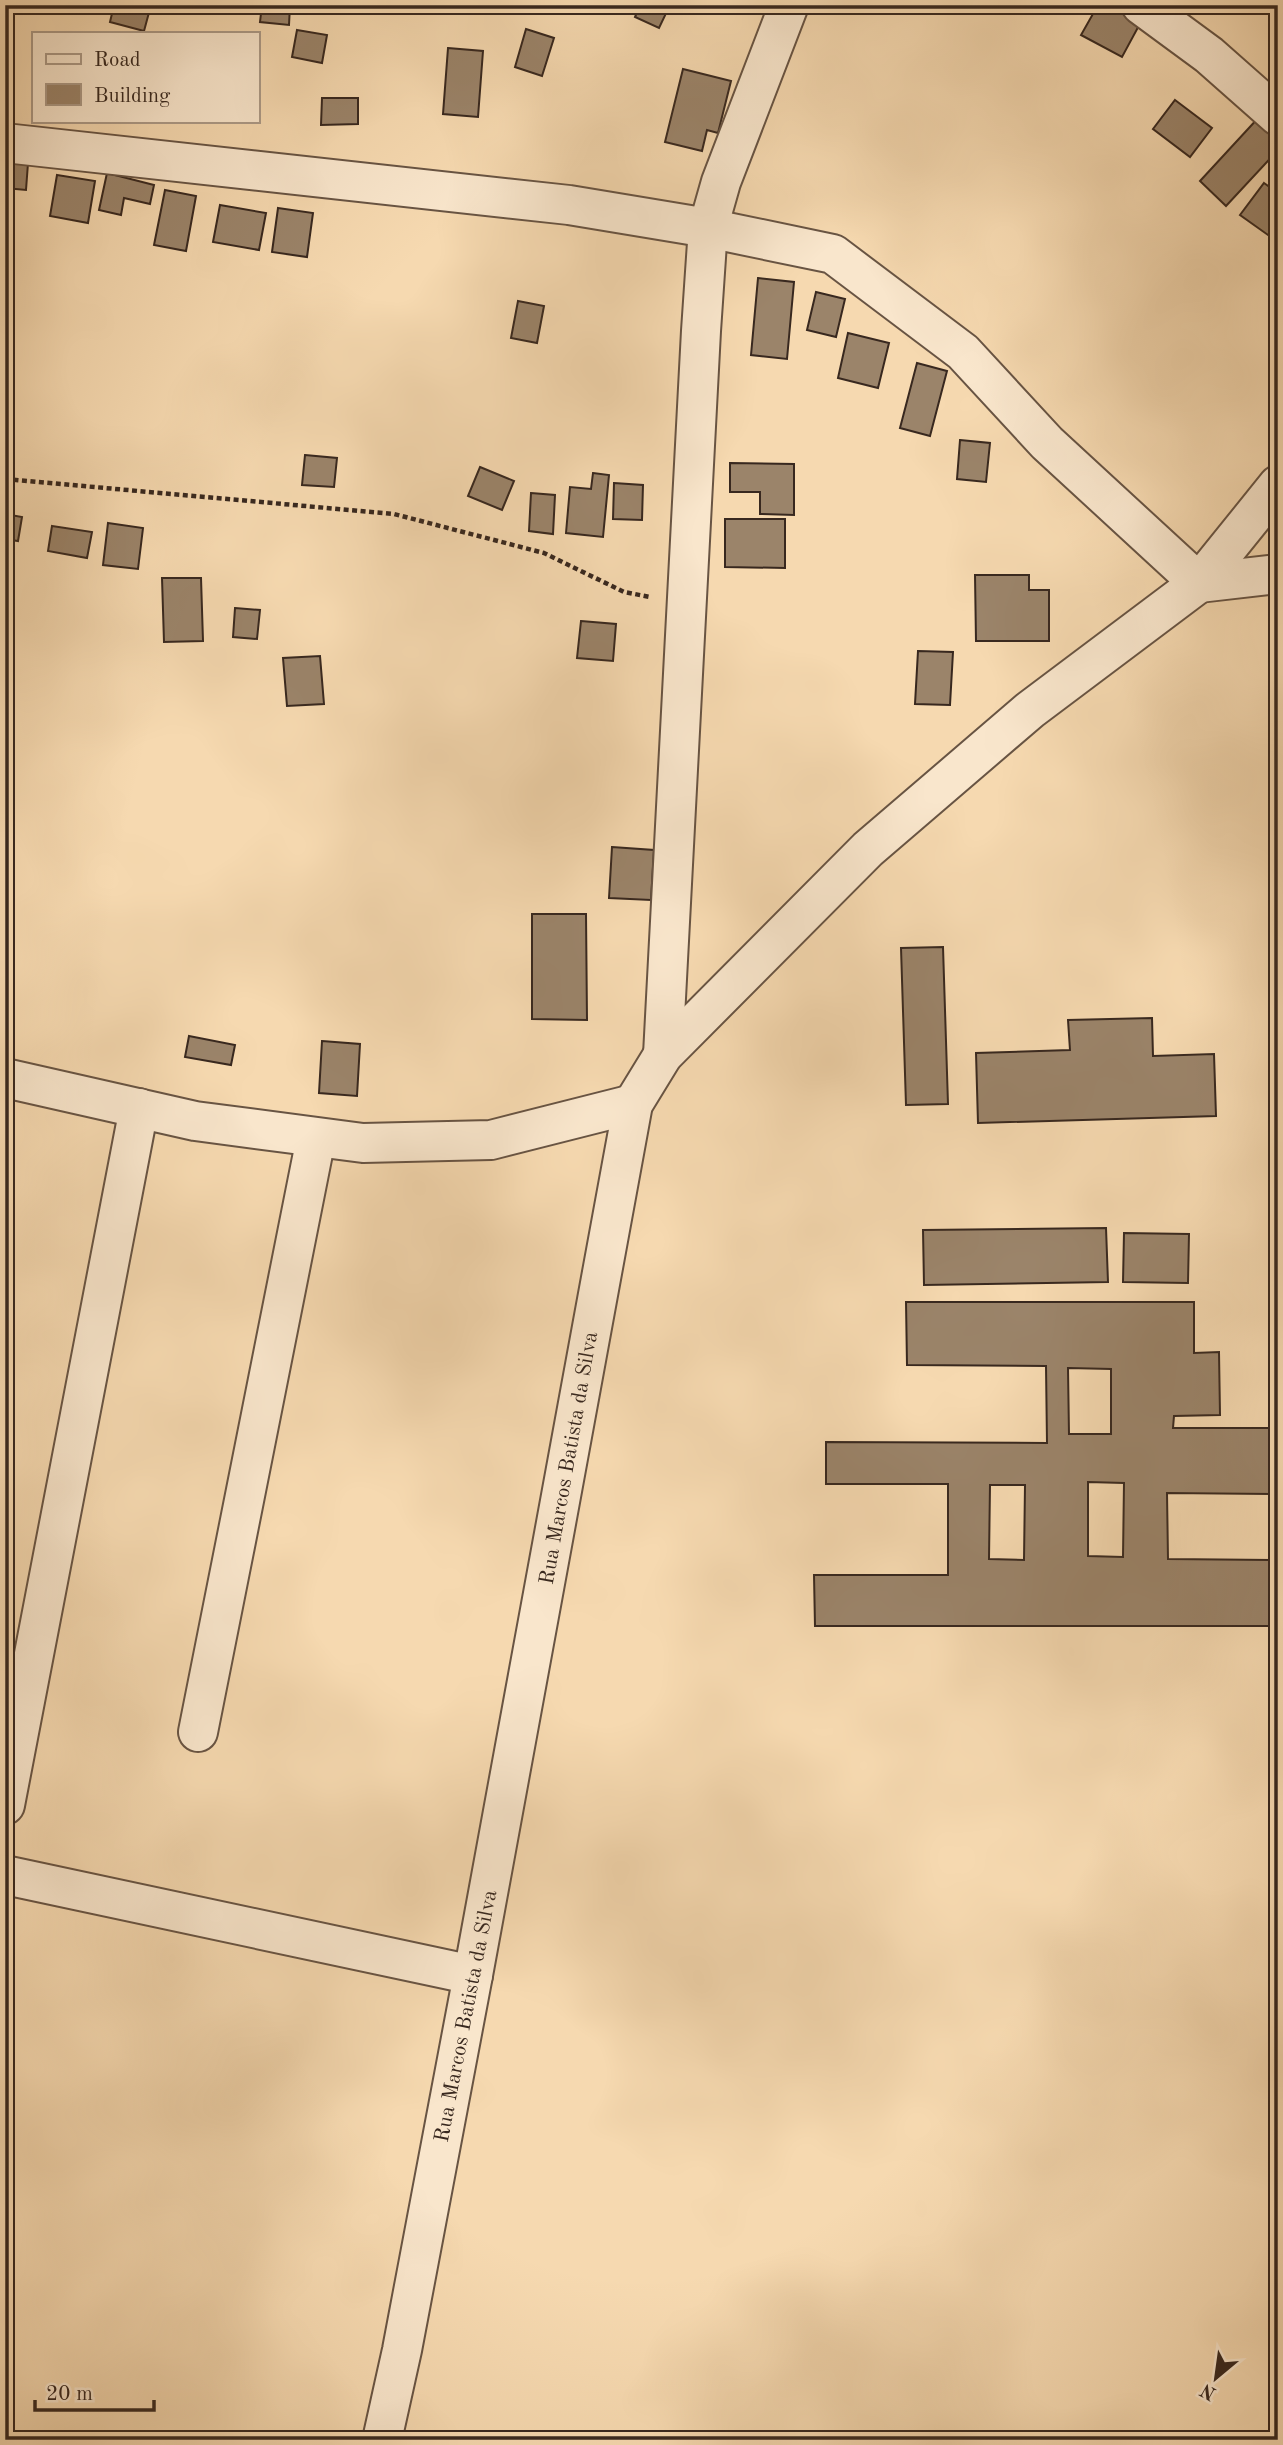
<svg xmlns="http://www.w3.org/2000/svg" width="1283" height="2445" font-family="'Old Standard TT',serif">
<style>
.building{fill:#9b846a;stroke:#38281f;stroke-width:2;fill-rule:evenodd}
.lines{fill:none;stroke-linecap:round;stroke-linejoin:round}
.street-casing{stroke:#685443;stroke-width:42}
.path{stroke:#38281f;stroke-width:4.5;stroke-dasharray:5 3.5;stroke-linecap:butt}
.street{stroke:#f9e6cc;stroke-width:38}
.labels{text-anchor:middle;stroke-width:5;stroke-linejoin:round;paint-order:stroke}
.street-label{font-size:21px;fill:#38281f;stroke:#f9e6cc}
</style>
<rect width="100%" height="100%" fill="#f6d9b0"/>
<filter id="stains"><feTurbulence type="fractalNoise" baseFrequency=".00286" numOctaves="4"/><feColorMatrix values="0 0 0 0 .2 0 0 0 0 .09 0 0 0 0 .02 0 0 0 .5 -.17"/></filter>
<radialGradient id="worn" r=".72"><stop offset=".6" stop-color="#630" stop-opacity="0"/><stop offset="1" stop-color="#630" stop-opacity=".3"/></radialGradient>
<g class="building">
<path d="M114 5H151L144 31 110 22Z"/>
<path d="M262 5H290L289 25 260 22Z"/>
<path d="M640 5H670L659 28 635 17Z"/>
<path d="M1098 5H1115L1142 20 1122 57 1081 35Z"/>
<path d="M526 29 554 38 542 76 515 67Z"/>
<path d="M297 30 327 35 322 63 292 57Z"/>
<path d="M448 48 483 51 478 117 443 114Z"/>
<path d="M683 69 731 81 718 133 707 130 702 151 665 142Z"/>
<path d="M322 98H358V124L321 125Z"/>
<path d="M1175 100 1212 128 1190 157 1153 129Z"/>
<path d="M1260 116 1278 133V150L1226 206 1200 181Z"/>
<path d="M5 161 28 163 26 190 5 188Z"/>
<path d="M107 173 154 185 150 204 124 198 121 215 99 210Z"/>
<path d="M57 175 95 181 88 223 50 216Z"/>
<path d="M1264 183 1278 193V222L1268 235 1240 215Z"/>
<path d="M165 190 196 196 186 251 154 245Z"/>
<path d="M220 205 266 213 259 250 213 242Z"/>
<path d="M278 208 313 213 307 257 272 252Z"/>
<path d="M758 278 794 282 787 359 751 355Z"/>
<path d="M816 292 845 299 836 337 807 330Z"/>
<path d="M518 301 544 306 537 343 511 338Z"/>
<path d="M848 333 889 343 878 388 838 378Z"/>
<path d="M917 363 947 371 930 436 900 428Z"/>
<path d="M960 440 990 443 986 482 957 479Z"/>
<path d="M305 455 337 458 334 487 302 485Z"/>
<path d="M730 463 794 464V515L760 514V492H730Z"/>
<path d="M480 467 514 481 502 510 468 496Z"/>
<path d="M593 473 609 475 603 537 566 533 570 487 591 489Z"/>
<path d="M614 483 643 485 642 520 613 519Z"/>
<path d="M531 493 555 495 553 534 529 531Z"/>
<path d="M5 514 22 517 18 541 5 539Z"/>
<path d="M725 519H785V568L725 567Z"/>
<path d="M108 523 143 528 138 569 103 565Z"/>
<path d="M52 526 92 532 87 558 48 551Z"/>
<path d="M975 575H1029V590H1049V641H976Z"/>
<path d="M162 578H201L203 641 164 642Z"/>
<path d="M235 608 260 610 257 639 233 637Z"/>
<path d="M581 621 616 624 613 661 577 658Z"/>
<path d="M918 651 953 652 950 705 915 704Z"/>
<path d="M320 656 324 704 287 706 283 658Z"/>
<path d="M612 847 654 850 651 900 609 898Z"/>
<path d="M532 914H586L587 1020 532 1019Z"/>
<path d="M943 947 948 1104 906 1105 901 948Z"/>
<path d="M1152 1018 1153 1056 1214 1054 1216 1116 978 1123 976 1053 1070 1050 1068 1020Z"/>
<path d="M189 1036 235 1045 231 1065 185 1057Z"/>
<path d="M322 1041 360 1044 357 1096 319 1093Z"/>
<path d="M1106 1228 1108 1282 924 1285 923 1230Z"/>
<path d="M1124 1233 1189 1234 1188 1283 1123 1282Z"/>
<path d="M906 1302H1194V1353L1219 1352 1220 1415 1174 1416 1173 1428H1278V1494L1167 1493 1168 1559 1278 1560V1626H815L814 1575H948V1484H826V1442L1047 1443 1046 1366 907 1365ZM1068 1368 1111 1369V1434H1069ZM1088 1482 1124 1483 1123 1557 1088 1556ZM990 1485H1025L1024 1560 989 1559Z"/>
</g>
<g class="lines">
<g class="street-casing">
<g id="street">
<path d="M1141 5 1209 55 1278 116"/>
<path d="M5 143 569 205 708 228 833 254 963 352 1047 443 1199 583 1278 574"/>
<path d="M663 1055 701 331 708 228 721 182 789 5"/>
<path d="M5 1078 195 1121 363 1143 491 1140 633 1104"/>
<path d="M198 1732 316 1138"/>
<path d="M5 1805 139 1108"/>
<path d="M5 1875 473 1975"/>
<path d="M382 2440 402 2350 473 1975 633 1104 663 1055 868 849 1030 710 1199 583 1278 485"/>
</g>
</g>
<path class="path" d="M5 479 394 514 544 553 624 592 650 597"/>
<use href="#street" class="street"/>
</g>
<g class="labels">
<g class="street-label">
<text transform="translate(568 1458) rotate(-80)" y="7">Rua Marcos Batista da Silva</text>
<text transform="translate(465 2016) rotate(-79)" y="7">Rua Marcos Batista da Silva</text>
</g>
</g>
<rect width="1283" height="2445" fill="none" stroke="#f6d9b0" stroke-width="28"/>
<rect x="7" y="7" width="1269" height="2431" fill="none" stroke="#38281f" stroke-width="3.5"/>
<rect x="14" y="14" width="1255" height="2417" fill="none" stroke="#38281f" stroke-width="2"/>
<rect x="32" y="32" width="228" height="91" fill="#f9e6cc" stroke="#ac9a87" stroke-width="2"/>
<rect x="46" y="54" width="35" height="10" fill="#f9e6cc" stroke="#ac9a87" stroke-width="2"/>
<text x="94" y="66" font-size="21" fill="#38281f">Road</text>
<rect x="46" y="84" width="35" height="21" fill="#9b846a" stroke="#ac9a87" stroke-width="2"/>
<text x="94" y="102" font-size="21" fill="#38281f">Building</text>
<g transform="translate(1216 2378) rotate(209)" stroke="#f9e6cc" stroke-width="5" paint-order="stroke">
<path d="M0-5L12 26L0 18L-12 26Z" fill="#38281f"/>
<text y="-10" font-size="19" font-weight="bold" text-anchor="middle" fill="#38281f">N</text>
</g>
<path d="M35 2400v10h119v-10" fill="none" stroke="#38281f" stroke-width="3.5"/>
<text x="46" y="2400" font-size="21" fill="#38281f" stroke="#f9e6cc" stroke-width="5" paint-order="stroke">20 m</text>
<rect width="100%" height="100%" filter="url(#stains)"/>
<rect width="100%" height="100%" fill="url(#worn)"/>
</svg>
